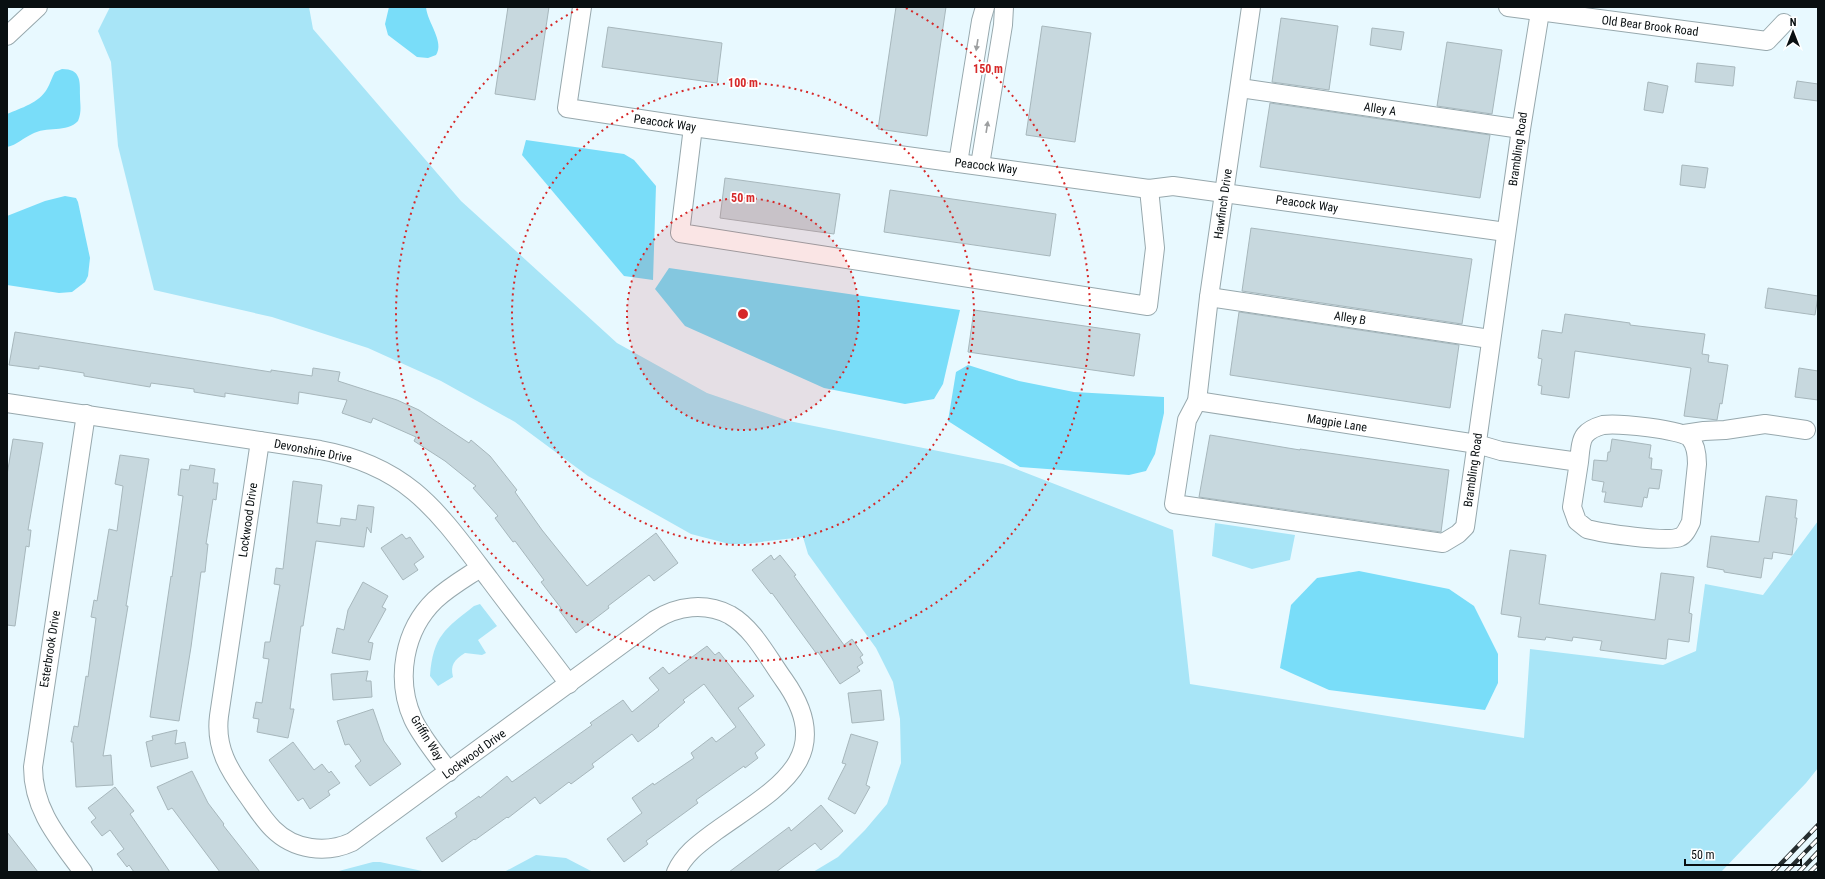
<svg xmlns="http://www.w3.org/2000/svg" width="1825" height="879" font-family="'Roboto Condensed',sans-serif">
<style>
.green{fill:#a8e5f7}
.water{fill:#79ddf9}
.building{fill:#c7d8de;stroke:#a7b7bc}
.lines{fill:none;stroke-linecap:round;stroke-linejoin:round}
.minor-casing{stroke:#97a8ad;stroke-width:20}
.minor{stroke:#fff;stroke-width:18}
.rail-casing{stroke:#252d2f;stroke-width:4.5}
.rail{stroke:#fff;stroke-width:3;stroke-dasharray:9;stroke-linecap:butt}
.oneway{fill:#9d9fa0}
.ring{fill:none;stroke:#d62828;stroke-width:2;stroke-dasharray:2 4}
.labels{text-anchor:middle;stroke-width:3.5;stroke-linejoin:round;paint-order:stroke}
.street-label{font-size:12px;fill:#090f11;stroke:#fff}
.centre{fill:#d62828;stroke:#fff;stroke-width:2}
.ring-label{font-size:12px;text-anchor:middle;font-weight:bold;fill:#d62828;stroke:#fff;stroke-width:3.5;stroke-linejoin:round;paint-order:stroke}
</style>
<rect width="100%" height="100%" fill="#e8f9ff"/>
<g class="green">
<path d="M110 7H309L313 29 461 201 617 343 707 393 789 421 1003 464 1173 530 1190 684 1524 738 1530 649 1663 665 1696 651 1705 584 1763 595 1818 521V768L1806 783 1721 872H813L838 857 865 830 887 804 901 763 900 719 893 682 876 648 808 554 803 537 744 544H729L691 534 588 476 515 422 441 381 368 348 272 317 154 290 118 146 111 62 98 31Z"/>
<path d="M1215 523 1295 535 1290 560 1252 569 1212 556Z"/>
<path d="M480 604 497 626 478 640 486 653 482 655 465 653C454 660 450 665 453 677L438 686 430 676C433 636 445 629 474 606Z"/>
<path d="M536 855 566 858 593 872H504Z"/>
<path d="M373 862H380L427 872H335Z"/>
</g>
<g class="water">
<path d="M389 7H426C427 22 445 42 436 55L428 58 417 57 388 35 385 24Z"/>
<path d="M62 69C81 69 80 81 80 96 80 105 82 111 78 121 67 133 46 126 32 134 23 138 17 145 7 147V114C21 108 39 103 47 89 50 84 52 77 55 72Z"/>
<path d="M526 140 624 154 634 160 656 186 653 280 624 276 522 155Z"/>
<path d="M65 196 76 198 78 202 90 258 88 276 85 282 72 292 59 293 7 285V216L45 201Z"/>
<path d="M669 268 960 310 943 384 934 399 905 404 824 388 685 326 655 289Z"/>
<path d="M968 365 1019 381 1074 392 1164 397V413L1155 454 1146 471 1129 475 1020 467 948 421 956 372Z"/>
<path d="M1359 571 1449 589 1474 606 1498 654V683L1485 710 1329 690 1280 668 1291 605 1317 578Z"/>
</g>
<g class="building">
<path d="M508 7H549L535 100 495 94Z"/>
<path d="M896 7H946L927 136 878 129Z"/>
<path d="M1281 18 1338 26 1329 90 1272 82Z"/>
<path d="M1042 26 1091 33 1075 142 1026 135Z"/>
<path d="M608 27 722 43 717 83 602 67Z"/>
<path d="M1372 28 1404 32 1401 50 1370 45Z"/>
<path d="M1447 42 1502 50 1492 114 1437 106Z"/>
<path d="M1697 63 1735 67 1733 86 1695 82Z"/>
<path d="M1797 81 1818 84V101L1794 98Z"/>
<path d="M1648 82 1668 86 1663 113 1644 110Z"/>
<path d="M1270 103 1490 135 1480 198 1260 167Z"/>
<path d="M1682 165 1708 168 1705 188 1680 185Z"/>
<path d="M725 178 840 194 834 234 720 218Z"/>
<path d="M890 190 1056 214 1050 256 884 232Z"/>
<path d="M1251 228 1472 259 1462 324 1242 291Z"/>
<path d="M1768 288 1818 296 1815 315 1765 308Z"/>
<path d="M974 310 1140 334 1134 376 968 352Z"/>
<path d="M1239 312 1459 345 1450 408 1230 375Z"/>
<path d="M1565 314 1630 323V325L1705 334 1702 354 1709 355 1708 362 1728 365 1722 404 1720 403 1717 420 1684 416 1691 368 1644 361 1575 351 1569 398 1541 394 1542 386 1538 385 1542 359 1538 358 1542 330 1562 333Z"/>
<path d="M15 332 271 372V370L312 376 313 368 340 372 338 381 397 400 419 410 469 443 471 440 490 456 517 490 515 492 542 530 587 586 656 533 678 563 654 581 649 575 608 606 609 608 576 633 559 610 561 608 541 582 544 580 515 541 513 542 495 518 498 516 473 488 476 486 445 461 414 441 416 437 373 418 371 423 342 413 347 400 299 392 298 404 225 393V397L194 392V389L151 383 150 387 84 376V373L39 366V369L9 365Z"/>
<path d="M1799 368 1818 371V400L1795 397Z"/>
<path d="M1210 435 1300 450V449L1449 470 1441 532 1199 497Z"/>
<path d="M13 439 43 443 28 530H31L29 547 26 546 15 626 7 625V475Z"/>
<path d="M1612 439 1651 445 1649 458H1652L1651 469 1662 470 1659 489 1649 488 1647 498 1644 497 1642 507 1604 502 1606 492H1602L1604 482 1592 480 1594 460 1607 461 1608 452H1610Z"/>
<path d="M120 455 149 459 126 606H128L103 756 111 755 113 785 76 787 73 742H71L74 726 78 727 86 676 88 677 96 618 91 617 94 600 97 601 109 529 117 531 123 486 115 484Z"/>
<path d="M190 465 215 469 213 483H218L216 500 213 499 206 544H208L205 572H201L191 647 179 721 150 717 171 576 172 577 183 496 178 495 181 469 189 470Z"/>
<path d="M293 481 322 485 317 523 340 526 341 518 356 520 358 505 374 507 371 533 367 527 364 547 316 541 303 626H301L290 709H294L288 738 257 732 259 719 253 718 256 702 262 703 269 659 263 658 265 642H270L280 585 274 584 276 568 283 569Z"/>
<path d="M1766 496 1797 500 1795 518H1797L1792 555 1773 552 1772 559 1764 558 1761 578 1724 572V570L1707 567 1711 536 1759 542Z"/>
<path d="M402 534 406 539 410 537 424 557 414 564 418 570 403 580 381 548Z"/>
<path d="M1510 550 1546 555 1539 604 1655 620 1661 573 1694 577 1689 613 1692 614 1689 642 1668 639 1666 659 1600 650 1602 641 1573 637 1572 641 1546 637 1545 640 1518 637 1521 617 1501 614Z"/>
<path d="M771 555 774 560 780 555 796 575 794 576 844 645 852 639 863 655 860 657 863 663 857 667 860 671 840 684 818 652 816 653 772 593 771 594 752 570Z"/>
<path d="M363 582 388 596 382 607 386 609 368 642 373 643 370 660 332 653 337 628 344 630 348 610Z"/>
<path d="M707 646 715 655 719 652 754 696 738 708 765 745 755 753 758 758 745 768 744 766 696 800 698 803 646 841 648 844 624 862 607 839 642 813 632 798 653 783 654 785 694 758 691 753 712 737 716 742 736 727 704 684 683 700 685 702 658 725 659 726 638 742 632 734 592 764 594 767 571 784 569 782 540 804 535 797 508 818 507 817 475 840 474 839 442 862 426 838 457 817 455 813 479 796 480 798 507 776 512 782 592 725 590 723 623 700 632 712 659 690 649 678 663 667 669 674Z"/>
<path d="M368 671 366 681H371L372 697 333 700 331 674Z"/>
<path d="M881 690 884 720 852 723 848 693Z"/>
<path d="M373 709 384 741 401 764 370 786 355 766 361 761 349 744 345 745 337 721Z"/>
<path d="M177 730 175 744 185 742 188 758 151 767 146 742 153 740 152 736Z"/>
<path d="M851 734 878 742 866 785 870 787 855 814 828 799 846 764 842 763Z"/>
<path d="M293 742 314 770 322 764 329 773 331 771 340 783 328 791 330 795 310 809 303 798 298 801 269 760Z"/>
<path d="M192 771 208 803 224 824 223 825 260 872H220L172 808 168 810 157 787Z"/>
<path d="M115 787 134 811 130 814 170 872H134L129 865 127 867 117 854 124 849 110 830 102 836 91 822 96 818 88 808Z"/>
<path d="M821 805 843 831 821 850 815 843 776 872H729L789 827 791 831Z"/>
<path d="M7 832 38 872H7Z"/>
</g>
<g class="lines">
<g class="minor-casing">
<g id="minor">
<path d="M582 7 567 108 693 127 1149 189 1173 186 1506 232"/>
<path d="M1251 7 1209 297 1197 401 1187 420 1174 504 1443 543 1458 534 1465 527 1521 129 1540 12"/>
<path d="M1508 7 1767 41 1784 23"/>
<path d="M7 36 38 7"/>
<path d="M1240 88 1521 129"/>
<path d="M693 127 680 233 1148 306 1155 248 1149 189"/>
<path d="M958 163 981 21 985 7"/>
<path d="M980 165 1003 25 1004 7"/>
<path d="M1209 297 1490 339"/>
<path d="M1197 401 1477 444 1501 451 1579 462C1580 455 1580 441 1585 435 1589 430 1596 427 1603 425 1617 423 1681 429 1690 438 1696 445 1697 455 1697 464L1691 522C1688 528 1685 535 1680 537 1667 543 1602 533 1587 529L1577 521 1572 507 1579 462"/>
<path d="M7 403 320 450C409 466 439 513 490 580 516 615 543 649 569 684"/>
<path d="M1684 434 1704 431 1725 430 1765 424 1806 430"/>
<path d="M260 441 219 716C215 748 229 770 247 795 255 806 263 819 273 829 294 850 326 854 352 842L655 620C677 606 705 602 730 615 754 629 768 658 784 680 840 759 773 790 716 831 700 843 685 853 676 872"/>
<path d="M449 772C437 755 422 738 413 719 395 679 404 630 435 600 449 587 465 578 480 568"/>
<path d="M83 872C59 839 33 810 33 767L86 414"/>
</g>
</g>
<use href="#minor" class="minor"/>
<g class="rail-casing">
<g id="rail">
<path d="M1773 872 1818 825"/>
<path d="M1786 872 1818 839"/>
<path d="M1799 872 1818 852"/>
<path d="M1810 872 1818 864"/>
</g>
</g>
<use href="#rail" class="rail"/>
</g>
<defs><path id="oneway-solid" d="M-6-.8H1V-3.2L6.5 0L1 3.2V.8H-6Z"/></defs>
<g class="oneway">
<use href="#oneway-solid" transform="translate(977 45) rotate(99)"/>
<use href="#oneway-solid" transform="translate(987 127) rotate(-81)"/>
</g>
<circle cx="743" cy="314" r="116" fill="#d62828" fill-opacity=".12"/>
<g class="ring">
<circle cx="743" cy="314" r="116"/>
<circle cx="743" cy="314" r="231"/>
<path d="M906 8A347 347 0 1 1 580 8"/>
</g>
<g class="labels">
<g class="street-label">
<text transform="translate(1650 26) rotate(7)" y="4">Old Bear Brook Road</text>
<text transform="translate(1380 109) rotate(9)" y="4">Alley A</text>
<text transform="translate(665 123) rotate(8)" y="4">Peacock Way</text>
<text transform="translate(1518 149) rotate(-82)" y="4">Brambling Road</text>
<text transform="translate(986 166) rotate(7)" y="4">Peacock Way</text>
<text transform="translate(1223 204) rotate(-82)" y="4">Hawfinch Drive</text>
<text transform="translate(1307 204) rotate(8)" y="4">Peacock Way</text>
<text transform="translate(1350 318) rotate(9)" y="4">Alley B</text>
<text transform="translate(1337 423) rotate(9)" y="4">Magpie Lane</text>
<text transform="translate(313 451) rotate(11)" y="4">Devonshire Drive</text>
<text transform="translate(1473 470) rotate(-82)" y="4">Brambling Road</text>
<text transform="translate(248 520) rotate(-82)" y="4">Lockwood Drive</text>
<text transform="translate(50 649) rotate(-81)" y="4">Esterbrook Drive</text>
<text transform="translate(427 738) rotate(58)" y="4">Griffin Way</text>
<text transform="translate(474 754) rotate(-36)" y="4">Lockwood Drive</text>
</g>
</g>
<circle cx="743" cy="314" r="6" class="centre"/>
<g class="ring-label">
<text x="988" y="73">150 m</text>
<text x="743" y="87">100 m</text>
<text x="743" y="202">50 m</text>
</g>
<rect width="1825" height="879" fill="none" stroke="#090f11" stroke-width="16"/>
<g transform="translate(1793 32)" stroke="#ffffff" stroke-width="3" paint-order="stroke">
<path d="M0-3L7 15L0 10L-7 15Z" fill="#090f11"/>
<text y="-6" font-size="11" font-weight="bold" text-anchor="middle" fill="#090f11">N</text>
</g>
<path d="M1685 859v6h116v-6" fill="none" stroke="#090f11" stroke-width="2"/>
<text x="1691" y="859" font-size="12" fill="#090f11" stroke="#ffffff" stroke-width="3" paint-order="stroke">50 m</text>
</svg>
